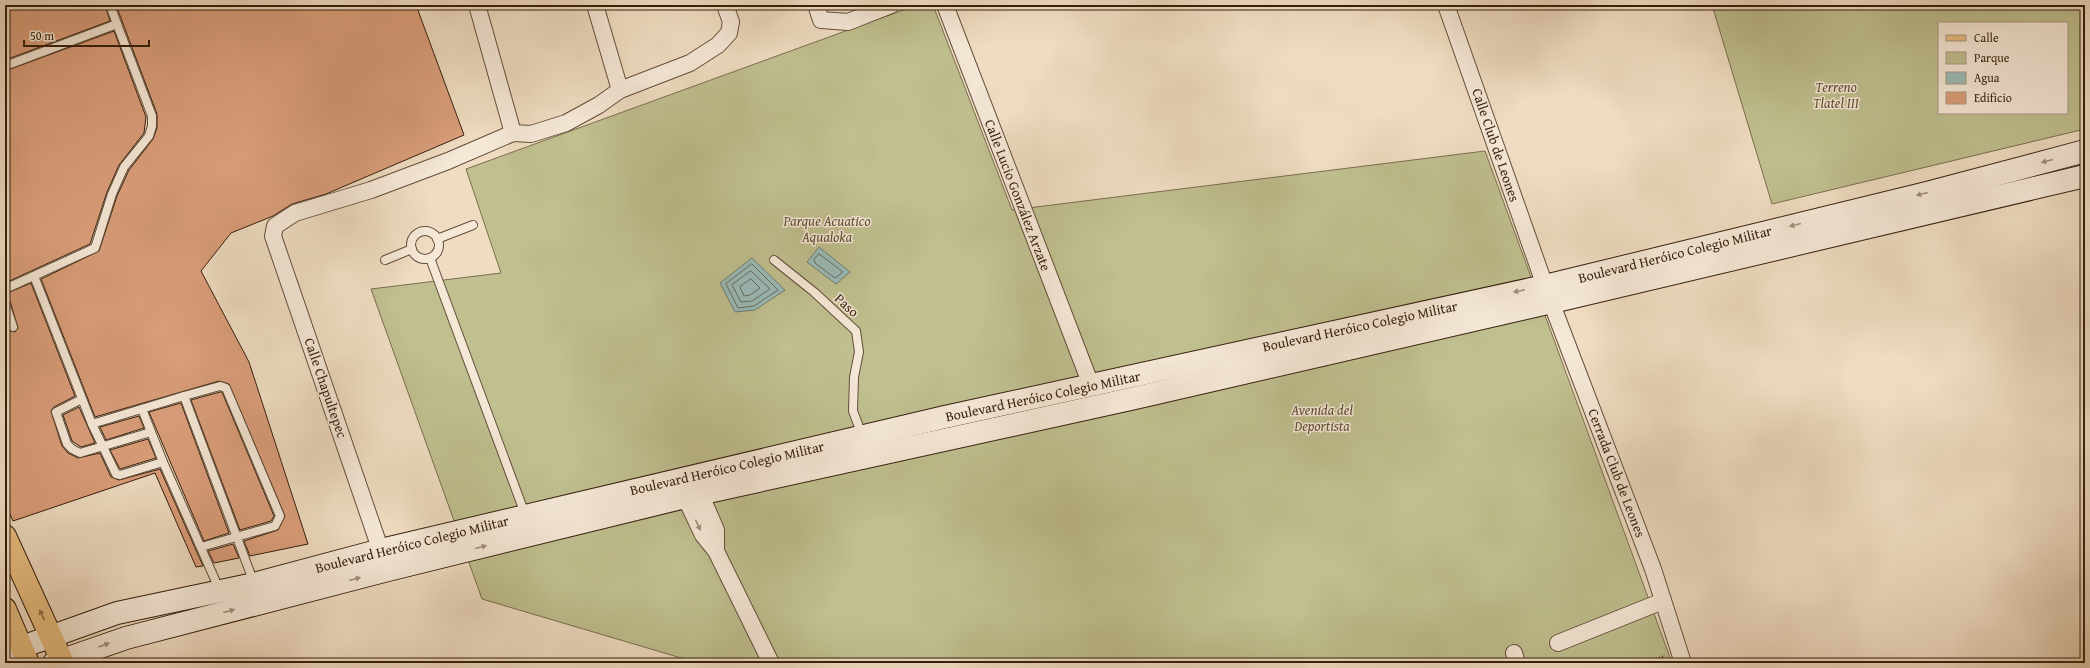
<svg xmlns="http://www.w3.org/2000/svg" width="2090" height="668" font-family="'Gentium Book Plus',serif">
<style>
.green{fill:#bfbf8f;stroke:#7a6e4e;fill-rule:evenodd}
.water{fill:#9abbb7;stroke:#717c73}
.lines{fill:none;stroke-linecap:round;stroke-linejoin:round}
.shore{stroke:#676c62;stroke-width:1}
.building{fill:#da9e7a;stroke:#341e0d}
.lane-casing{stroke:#634e3a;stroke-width:10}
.street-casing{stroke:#634e3a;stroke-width:18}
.secondary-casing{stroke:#341e0d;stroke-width:24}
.primary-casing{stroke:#341e0d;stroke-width:24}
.path{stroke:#341e0d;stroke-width:2.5;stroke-dasharray:1 2;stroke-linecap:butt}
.lane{stroke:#f5e8d7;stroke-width:8}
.street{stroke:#f5e8d7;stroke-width:16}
.secondary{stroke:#f5e8d7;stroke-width:22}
.primary{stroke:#e8be81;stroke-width:22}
.oneway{fill:#9e8d7c}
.oneway2{fill:#8e6e47}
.labels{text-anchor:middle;stroke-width:3;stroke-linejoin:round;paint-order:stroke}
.park-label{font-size:14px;font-style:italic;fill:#5e4e34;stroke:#f5e8d7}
.street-label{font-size:14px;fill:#341e0d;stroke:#f5e8d7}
</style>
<rect width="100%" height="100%" fill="#efdcc2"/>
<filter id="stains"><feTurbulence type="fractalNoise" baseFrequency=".005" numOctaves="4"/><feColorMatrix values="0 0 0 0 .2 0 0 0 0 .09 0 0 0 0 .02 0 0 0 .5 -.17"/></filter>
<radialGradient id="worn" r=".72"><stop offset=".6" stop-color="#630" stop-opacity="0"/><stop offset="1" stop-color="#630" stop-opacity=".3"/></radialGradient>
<g class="green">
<path d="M917 5H933L1012 210 1485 151 1672 663H698L482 599 371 289 501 273 466 169Z"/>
<path d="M1712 5H2085V129L1772 204ZM1939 23H2067V113H1939Z"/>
</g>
<g class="water">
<path d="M819 247 850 272 836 284 807 262Z"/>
<path d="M752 258 785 290 755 310 735 312 720 283Z"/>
</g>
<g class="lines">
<g class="shore">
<path d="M819 254 842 271V273L835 278 815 263 814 260Z"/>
<path d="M752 264 778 290 754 306 738 308 726 284Z"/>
<path d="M751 271 770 289 752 301 741 302 732 285Z"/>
<path d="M751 279 760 288 750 295 744 296 740 287Z"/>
</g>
</g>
<g class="building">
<path d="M5 5H105L110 21 5 60Z"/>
<path d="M116 5H416L464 135 326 194 292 204 273 216 231 233 201 271 249 362 308 544 250 556 244 541 278 530 285 516 229 384 219 381 95 417 41 279 99 251 117 196 129 170 153 139 157 128V114Z"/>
<path d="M114 31 146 117 144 133 119 165 107 192 90 244 5 283V71Z"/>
<path d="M31 283 75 396 54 407 51 411 62 446 68 453 78 458 100 453 111 477 119 480 160 469 203 566 196 567 155 473 13 521 5 503V320L10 331 15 332 18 328 10 301 5 298V294Z"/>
<path d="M220 392H222L274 516 271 521 240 530 191 400Z"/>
<path d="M181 403 229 533 204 541 149 412Z"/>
<path d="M79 407 95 443 81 447 72 441 63 415Z"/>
<path d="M139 416 144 428 106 440 100 427Z"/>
<path d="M148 439 156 458 120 469 110 450Z"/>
<path d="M233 544 239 558 214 563 208 551Z"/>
</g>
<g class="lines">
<g class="lane-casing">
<g id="lane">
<path d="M5 66 117 24 110 5"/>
<circle cx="425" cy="245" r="14"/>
<path d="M437 239 473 225"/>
<path d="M430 258 525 514"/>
<path d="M385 260 412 249"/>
<path d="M774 260 814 292 856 331 859 352 854 377 853 411 862 435"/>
<path d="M34 276 92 424 184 396 254 583"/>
<path d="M5 289 95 248 112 194 124 167 149 136 152 126V116L117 24"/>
<path d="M5 303 13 327"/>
<path d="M184 396 220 386 226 388 280 516 275 526 201 547"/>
<path d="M82 399 56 412 67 444 72 449 80 453 151 432"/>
<path d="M142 409 163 462 220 591"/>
<path d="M92 424 116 474 120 475 163 462"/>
</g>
</g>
<g class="street-casing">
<g id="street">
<path d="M477 5 513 133"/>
<path d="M595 5 620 90"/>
<path d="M816 5 821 20 848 22 891 5"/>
<path d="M945 5 1091 385"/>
<path d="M1446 5 1545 286 1653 569 1683 663"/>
<path d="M700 493 716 530V551"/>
<path d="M685 497 703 535 716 551 771 663"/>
<path d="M384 560 273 236 275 226 295 213 371 190 448 161 513 133 531 134 566 123 599 105 620 90 690 63 718 45 729 33 731 22 725 5"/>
<path d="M1558 643 1663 601"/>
<path d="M1514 653 1517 663"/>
</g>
</g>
<g class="secondary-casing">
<g id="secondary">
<path d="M5 653 117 613 254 584 381 550 945 417 1545 286 1927 193 2085 151"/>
<path d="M54 663 126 638 388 570 685 497 1135 398 1552 302 2085 176"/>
</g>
</g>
<g class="primary-casing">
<g id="primary">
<path d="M5 536 63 663"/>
<path d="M5 609 28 663"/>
</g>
</g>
<path class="path" d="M1645 663 1665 656"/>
<use href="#lane" class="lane"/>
<use href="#street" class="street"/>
<use href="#secondary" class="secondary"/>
<use href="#primary" class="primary"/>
</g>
<defs><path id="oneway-solid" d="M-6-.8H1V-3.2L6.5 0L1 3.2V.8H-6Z"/></defs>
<g class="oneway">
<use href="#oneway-solid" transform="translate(2047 161) rotate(165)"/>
<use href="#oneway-solid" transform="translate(1922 194) rotate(166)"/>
<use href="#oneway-solid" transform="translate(1795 225) rotate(166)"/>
<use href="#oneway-solid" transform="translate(1519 291) rotate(168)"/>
<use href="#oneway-solid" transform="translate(698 525) rotate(65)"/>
<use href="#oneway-solid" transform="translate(481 547) rotate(-14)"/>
<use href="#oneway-solid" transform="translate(355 579) rotate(-15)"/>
<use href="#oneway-solid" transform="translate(229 611) rotate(-15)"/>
<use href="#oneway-solid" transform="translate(104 645) rotate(-20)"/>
</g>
<use class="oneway2" href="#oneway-solid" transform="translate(42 615) rotate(-115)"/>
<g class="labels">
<g class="park-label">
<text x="1836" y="92">Terreno<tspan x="1836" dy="16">Tlatel III</tspan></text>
<text x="827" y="226">Parque Acuatico<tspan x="827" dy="16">Aqualoka</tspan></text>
<text x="1322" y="415">Avenida del<tspan x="1322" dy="16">Deportista</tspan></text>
</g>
<g class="street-label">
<text transform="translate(1496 145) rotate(71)" y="5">Calle Club de Leones</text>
<text transform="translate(1018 195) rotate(69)" y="5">Calle Lucio González Arzate</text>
<text transform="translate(1675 254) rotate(-14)" y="5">Boulevard Heróico Colegio Militar</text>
<text transform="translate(847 305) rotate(43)" y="5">Paso</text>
<text transform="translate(1360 326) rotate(-12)" y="5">Boulevard Heróico Colegio Militar</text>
<text transform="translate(326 388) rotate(71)" y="5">Calle Chapultepec</text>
<text transform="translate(1043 396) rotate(-12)" y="5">Boulevard Heróico Colegio Militar</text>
<text transform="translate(727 468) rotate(-13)" y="5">Boulevard Heróico Colegio Militar</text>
<text transform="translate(1617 473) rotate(69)" y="5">Cerrada Club de Leones</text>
<text transform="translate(412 544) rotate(-14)" y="5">Boulevard Heróico Colegio Militar</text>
</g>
</g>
<rect width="2090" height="668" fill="none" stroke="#efdcc2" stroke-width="20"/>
<rect x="6" y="6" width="2078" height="656" fill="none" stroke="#341e0d" stroke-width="2"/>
<rect x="10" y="10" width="2070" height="648" fill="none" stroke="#341e0d"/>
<rect x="1938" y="22" width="130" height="92" fill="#f5e8d7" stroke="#a89786"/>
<rect x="1946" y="35" width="20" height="6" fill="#e8be81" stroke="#a89786"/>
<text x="1974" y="42" font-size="12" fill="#341e0d">Calle</text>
<rect x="1946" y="52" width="20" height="12" fill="#bfbf8f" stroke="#a89786"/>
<text x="1974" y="62" font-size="12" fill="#341e0d">Parque</text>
<rect x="1946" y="72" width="20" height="12" fill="#9abbb7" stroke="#a89786"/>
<text x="1974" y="82" font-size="12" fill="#341e0d">Agua</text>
<rect x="1946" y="92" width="20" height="12" fill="#da9e7a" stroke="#a89786"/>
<text x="1974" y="102" font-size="12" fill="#341e0d">Edificio</text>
<path d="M24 40v6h125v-6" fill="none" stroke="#341e0d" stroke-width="2"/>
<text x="30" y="40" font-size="12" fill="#341e0d" stroke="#f5e8d7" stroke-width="3" paint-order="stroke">50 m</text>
<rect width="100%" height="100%" filter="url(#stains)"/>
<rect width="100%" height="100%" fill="url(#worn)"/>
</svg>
